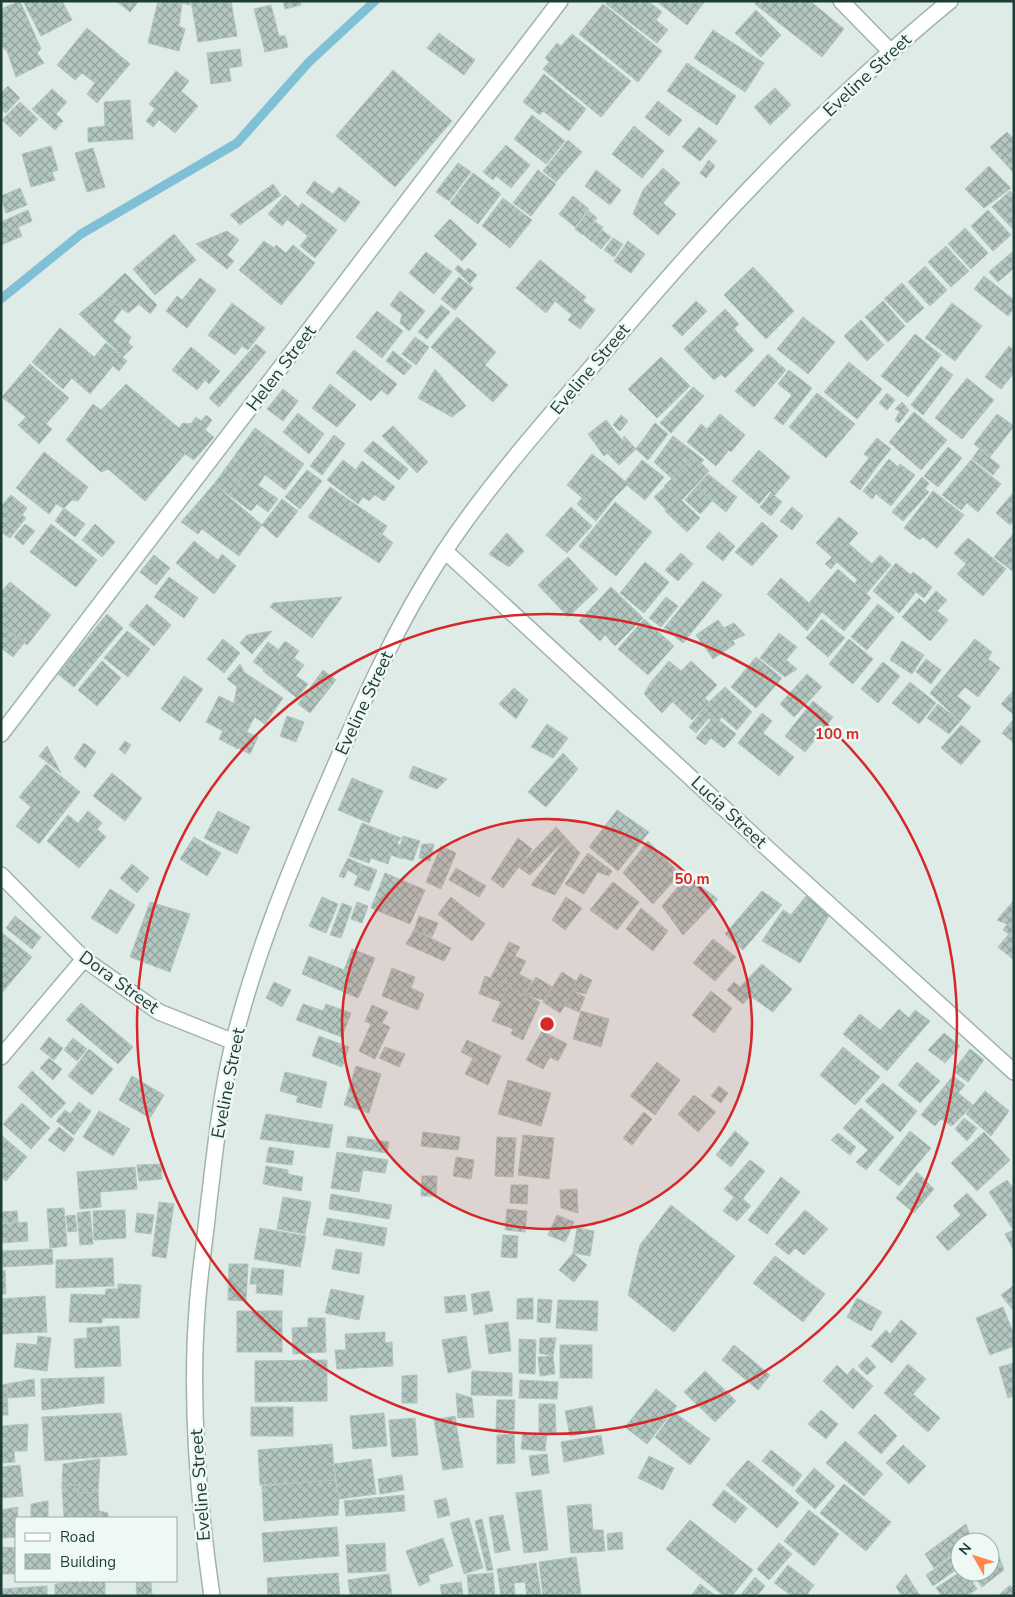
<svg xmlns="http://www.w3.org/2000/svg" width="1015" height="1597" font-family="'Nunito Sans',sans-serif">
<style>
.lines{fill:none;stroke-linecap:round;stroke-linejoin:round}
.stream{stroke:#7fc0d7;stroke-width:9}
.building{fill:url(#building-cross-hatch);stroke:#b0c5bf}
.minor-casing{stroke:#a1b3af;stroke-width:18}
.minor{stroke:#fff;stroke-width:15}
.ring{fill:none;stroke:#d62828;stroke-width:2.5}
.labels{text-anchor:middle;stroke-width:5;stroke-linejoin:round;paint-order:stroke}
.street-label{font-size:18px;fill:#1e3c37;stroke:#eef8f4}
.centre{fill:#d62828;stroke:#eef8f4;stroke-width:2.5}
.ring-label{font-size:15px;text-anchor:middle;font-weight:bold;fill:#d62828;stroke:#eef8f4;stroke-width:5;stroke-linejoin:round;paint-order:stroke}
</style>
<defs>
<pattern id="building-cross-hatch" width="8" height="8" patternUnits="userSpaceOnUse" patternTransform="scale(1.25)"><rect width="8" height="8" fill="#b3c6c0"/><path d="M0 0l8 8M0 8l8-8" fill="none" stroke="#91a29d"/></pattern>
</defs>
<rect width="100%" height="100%" fill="#deebe7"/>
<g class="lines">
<path class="stream" d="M1 299 81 234 237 143 309 62 375 1"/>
</g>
<g class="building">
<path d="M20 1 41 49 37 53 44 63 16 77 7 51 1 46V9Z"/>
<path d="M23 1H62L72 20 41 36Z"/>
<path d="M116 1H139L130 12Z"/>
<path d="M158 1H189L190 5 182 3 179 26 185 29 179 51 148 43Z"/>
<path d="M191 1H231L237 36 198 42Z"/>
<path d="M283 1H300L301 5 285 9Z"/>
<path d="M608 1H648L662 12 656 20 668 30 657 43 606 4Z"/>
<path d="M656 1H705L687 25Z"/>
<path d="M757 1H810L844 29 822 57 755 4Z"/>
<path d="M603 4 662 51 638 82 579 34Z"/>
<path d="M271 5 279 36H285L288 47 265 52 254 9Z"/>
<path d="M756 10 781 35 761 57 735 33Z"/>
<path d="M87 28 130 64 97 103 87 94 95 83 82 73 75 80 57 65Z"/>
<path d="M713 30 764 63 745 92 694 58Z"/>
<path d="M439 33 475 60 464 75 427 48Z"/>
<path d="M572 34 631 81 601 117 543 69 549 62 545 58 557 43 561 46Z"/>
<path d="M240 49 242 66 229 68 231 81 211 84 207 53Z"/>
<path d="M687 63 736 96 717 125 667 91Z"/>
<path d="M393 70 452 121 395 187 336 136Z"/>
<path d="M176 71 189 81 181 91 198 106 175 133 159 120 153 127 146 121 155 109 149 104Z"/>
<path d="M544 74 586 109 569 131 543 111 540 115 523 102Z"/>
<path d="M8 86 20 98 6 113 1 109V93Z"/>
<path d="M775 88 791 105 770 125 754 107Z"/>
<path d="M52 89 67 102 56 114 63 121 55 130 32 109Z"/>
<path d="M130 100 133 139 88 142V128L105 126 104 102Z"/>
<path d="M658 101 682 120 669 136 645 117Z"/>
<path d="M20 102 38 119 20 137 2 120Z"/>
<path d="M532 115 565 141 546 164 514 139Z"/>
<path d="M634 126 664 151 642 178 612 154Z"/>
<path d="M699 127 717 141 700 161 682 147Z"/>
<path d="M1007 132 1014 139 1013 172 990 147Z"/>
<path d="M568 140 582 152 556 182 543 171Z"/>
<path d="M506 145 530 165 511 188 496 176 493 180 483 172Z"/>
<path d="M51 146 58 170 52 172 55 180 31 187 22 154Z"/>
<path d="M93 148 105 187 87 192 75 153Z"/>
<path d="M709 160 715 166 706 178 700 173Z"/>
<path d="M458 163 471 172 449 201 436 192Z"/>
<path d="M989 166 1011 188 984 208 965 189Z"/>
<path d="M663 168 680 183 663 203 676 214 658 235 633 214 643 190Z"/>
<path d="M538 170 556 184 531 216 513 203Z"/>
<path d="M596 170 621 190 610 205 585 186Z"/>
<path d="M473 173 501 194 478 224 450 203Z"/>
<path d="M314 181 333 194 339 187 360 202 345 222 306 193Z"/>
<path d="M273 184 281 195 240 225 230 215Z"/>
<path d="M20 188 27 205 6 213 1 196Z"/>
<path d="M1010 191 1014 195V230L992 207Z"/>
<path d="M285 195 298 207 282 226 268 214Z"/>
<path d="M573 196 589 209 575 227 559 214Z"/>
<path d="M503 198 532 220 510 248 482 226Z"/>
<path d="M302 203 337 230 315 258 300 246 308 236 288 220Z"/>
<path d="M28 210 32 221 18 227 22 236 1 245V222Z"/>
<path d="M988 210 1011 235 993 251 971 226Z"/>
<path d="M589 211 597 218 583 235 575 229Z"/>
<path d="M450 219 477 244 462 261 434 236Z"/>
<path d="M595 222 603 227 592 242 584 235Z"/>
<path d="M965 228 988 253 971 269 948 244Z"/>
<path d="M602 230 611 237 601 249 593 242Z"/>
<path d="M227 231 239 240 227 255 234 261 227 269 196 244Z"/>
<path d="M174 234 196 260 155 295 133 269Z"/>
<path d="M613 238 623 244 614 257 604 250Z"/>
<path d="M264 241 274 248 276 245 286 253 293 245 315 263 281 305 239 270Z"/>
<path d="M628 241 645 254 631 273 614 261Z"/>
<path d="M946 246 969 271 951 287 928 262Z"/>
<path d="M426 252 452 272 434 294 409 273Z"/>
<path d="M1012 252 1014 268 998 282 989 272Z"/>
<path d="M540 260 586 297 572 315 555 301 546 313 516 288Z"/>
<path d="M458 265 465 271 468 268 477 275 470 284 455 269Z"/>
<path d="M925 266 947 290 930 306 908 282Z"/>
<path d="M753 267 775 290 746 318 724 295Z"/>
<path d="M125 273 157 305 150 314 139 304 128 313 102 295Z"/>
<path d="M984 276 1014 300V308L1008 316 974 289Z"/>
<path d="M459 277 473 288 455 310 441 299Z"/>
<path d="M200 278 216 290 187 328 166 311 177 296 182 300Z"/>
<path d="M902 283 924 308 907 323 884 299Z"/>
<path d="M775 290 794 311 766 339 746 318Z"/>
<path d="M400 291 425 311 409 331 400 323 402 314 390 305Z"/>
<path d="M102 295 122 309 113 321 131 337 128 343 133 347 123 357 79 314Z"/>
<path d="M583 301 595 310 580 329 568 320Z"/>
<path d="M696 301 707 311 682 336 672 326Z"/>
<path d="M883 301 905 326 888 342 865 317Z"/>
<path d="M232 303 265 328 248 350 242 346 235 355 208 335Z"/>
<path d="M952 303 982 326 955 361 925 338Z"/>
<path d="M441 305 450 312 427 339 418 332Z"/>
<path d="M725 309 739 324 734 329 754 350 725 378 721 374 714 380 684 349Z"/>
<path d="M377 311 403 331 382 358 356 337Z"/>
<path d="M457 317 496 352 485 365 508 385 493 402 431 347Z"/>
<path d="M803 317 835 342 808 374 777 349Z"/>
<path d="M861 320 884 345 867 361 844 336Z"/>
<path d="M60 328 94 357 106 343 127 361 119 371 113 366 90 394 72 378 63 389 32 362Z"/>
<path d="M915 334 941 355 908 397 881 376Z"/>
<path d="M415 337 429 347 416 365 402 354Z"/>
<path d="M256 344 266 352 219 407 209 398Z"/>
<path d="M1009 346 1014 350V373L1001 389 985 377Z"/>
<path d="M191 347 220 371 209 384 205 380 197 390 172 370Z"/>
<path d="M354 350 397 384 388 395 381 390 371 401 336 373Z"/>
<path d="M393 351 412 366 404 375 386 361Z"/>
<path d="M768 354 786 370 754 407 735 391Z"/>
<path d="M661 357 690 386 657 418 628 389Z"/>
<path d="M849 362 882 389 857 419 824 392Z"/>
<path d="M30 364 69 398 46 424 52 429 39 444 18 425 26 417 2 397Z"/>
<path d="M941 366 953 375 923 415 911 405Z"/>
<path d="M435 369 466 406 452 417 418 398Z"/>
<path d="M789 370 812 388 783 425 774 418 792 395 778 384Z"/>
<path d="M967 378 994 400 962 439 935 418Z"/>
<path d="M126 384 179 428 183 423 191 424 196 417 201 421 206 415 212 420 205 430 214 437 194 460 185 454 145 501 108 469 101 472 66 440 93 404 101 410Z"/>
<path d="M330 384 356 405 337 427 312 408Z"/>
<path d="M693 387 704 396 671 433 660 423Z"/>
<path d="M283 389 298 401 283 421 267 409Z"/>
<path d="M817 393 855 424 826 458 789 427Z"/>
<path d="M887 393 895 400 887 410 879 403Z"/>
<path d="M902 402 909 410 899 423 895 420 900 411 895 409Z"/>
<path d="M914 412 947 440 921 470 889 442Z"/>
<path d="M298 413 324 434 309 454 283 432Z"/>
<path d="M720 414 745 435 731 452 729 450 716 466 687 442 701 424 707 429Z"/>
<path d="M997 414 1014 426 990 457 974 444Z"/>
<path d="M621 415 628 421 620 431 613 425Z"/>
<path d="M606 420 623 441 604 456 588 434Z"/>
<path d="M655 423 668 434 648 460 636 449Z"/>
<path d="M393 426 428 462 417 473 382 436Z"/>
<path d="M255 428 270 439 229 495 214 484Z"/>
<path d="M334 435 345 444 322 475 310 466Z"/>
<path d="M624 436 636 449 619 465 607 453 623 441Z"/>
<path d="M673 436 704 460 679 485 654 462Z"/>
<path d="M877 438 891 449 878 465 864 454Z"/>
<path d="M270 439 304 464 285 490 265 475 258 485 278 499 268 512 257 504 251 511 229 495Z"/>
<path d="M373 441 408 469 399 480 364 451Z"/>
<path d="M948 447 962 458 938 487 924 476Z"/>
<path d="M979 449 1000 466 993 475 972 459Z"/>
<path d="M759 450 790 477 774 496 770 491 759 504 732 481Z"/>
<path d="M44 452 88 487 78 501 72 500 64 508 56 504 49 514 16 488Z"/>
<path d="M592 454 611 469 586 501 567 485Z"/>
<path d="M694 456 709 471 681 501 664 486Z"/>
<path d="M869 458 878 465 860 490 850 482Z"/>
<path d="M889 459 898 467 872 499 863 491Z"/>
<path d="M343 460 356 470 362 461 395 487 384 501 375 495 369 501 363 497 358 504 327 480Z"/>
<path d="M642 460 664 477 645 500 624 483Z"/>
<path d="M971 460 1001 484 978 512 967 503 961 510 942 495Z"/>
<path d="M900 464 915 475 891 506 876 494Z"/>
<path d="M611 469 628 484 614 498 598 484Z"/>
<path d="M307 470 322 481 300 509 285 497Z"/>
<path d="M708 474 737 497 726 512 696 487Z"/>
<path d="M922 477 929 483 925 489 929 492 903 521 892 512Z"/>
<path d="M595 482 614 498 596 521 577 504Z"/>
<path d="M214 484 262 525 239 556 202 529 198 534 181 522Z"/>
<path d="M667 485 681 501 668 512 654 497Z"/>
<path d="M330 487 387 526 382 534 393 543 379 563 308 517Z"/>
<path d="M696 487 712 501 700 514 685 500Z"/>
<path d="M933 491 964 515 937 548 923 537 920 540 904 528Z"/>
<path d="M771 493 782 502 771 516 760 507Z"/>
<path d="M1012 494 1014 495V521L1010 525 996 513Z"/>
<path d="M11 495 27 508 22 515 26 518 10 538 1 532V506Z"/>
<path d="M678 497 700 518 687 532 665 511Z"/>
<path d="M282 499 298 511 277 538 262 525Z"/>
<path d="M615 502 652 532 616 576 579 546Z"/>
<path d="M571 507 592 526 567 553 546 535Z"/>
<path d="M792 507 803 516 792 530 780 521Z"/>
<path d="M64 508 85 524 75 537 55 521Z"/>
<path d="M839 517 858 533 843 550 824 534Z"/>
<path d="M762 522 778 536 752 566 735 552Z"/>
<path d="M25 524 35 531 23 545 14 537Z"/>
<path d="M51 524 97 560 76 587 30 552Z"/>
<path d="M95 524 115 542 102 557 82 540Z"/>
<path d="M719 532 735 546 723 561 706 547Z"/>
<path d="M507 533 524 551 509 567 489 554Z"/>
<path d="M1014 533V572L994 557Z"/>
<path d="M824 534 843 550 849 544 872 564 858 580 837 562 831 569 825 564 832 557 816 543Z"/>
<path d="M968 538 1006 569 983 596 957 574 966 564 954 553Z"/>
<path d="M194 541 218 560 222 554 236 566 214 594 176 563Z"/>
<path d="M681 553 693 564 678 581 665 570Z"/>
<path d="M154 555 170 568 156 585 140 572Z"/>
<path d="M880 555 891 565 866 594 855 583Z"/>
<path d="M568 557 598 589 568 617 538 585Z"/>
<path d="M645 562 669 582 644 613 620 593Z"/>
<path d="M896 563 911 575 913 572 932 587 924 598 916 592 899 613 873 591Z"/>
<path d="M838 569 871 598 844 631 822 612 807 631 795 619Z"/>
<path d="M169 577 198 598 184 618 154 597Z"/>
<path d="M781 578 809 603 795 619 767 594Z"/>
<path d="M703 581 722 595 683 643 664 628Z"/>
<path d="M10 582 51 615 27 645 1 624V592Z"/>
<path d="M611 587 643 618 615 646 605 635 600 641 579 621Z"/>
<path d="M936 591 947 600 937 611 948 620 930 641 902 617 919 598 925 604Z"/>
<path d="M342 597 312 638 270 607 273 603Z"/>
<path d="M666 597 678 606 661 627 649 618Z"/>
<path d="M147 604 171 625 154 646 129 625Z"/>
<path d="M878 604 894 617 885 628 869 615Z"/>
<path d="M107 614 123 628 74 687 58 674Z"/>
<path d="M869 615 885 628 867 650 851 637Z"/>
<path d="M644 619 674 646 648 675 618 649Z"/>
<path d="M822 619 845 638 828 657 806 638Z"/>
<path d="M718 620 735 644 713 659 696 635Z"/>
<path d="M734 623 745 635 724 644 717 631Z"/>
<path d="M1 624 24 643 13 657 1 648Z"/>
<path d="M127 631 150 649 128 677 104 658Z"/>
<path d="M272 631 252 654 240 643 247 635Z"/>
<path d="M779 633 797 647 786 660 797 669 785 677 760 658Z"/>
<path d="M223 639 240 653 224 673 207 659Z"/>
<path d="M849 639 873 659 853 684 829 664Z"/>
<path d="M975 639 992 652 988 659 1000 668 978 697 965 687 957 696 971 707 960 721 930 693Z"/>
<path d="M285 641 299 651 294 658 304 665 296 676 308 684 297 698 263 671Z"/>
<path d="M902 641 924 655 912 674 890 660Z"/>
<path d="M268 642 283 653 268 672 253 662Z"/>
<path d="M756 657 782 678 756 708 731 687Z"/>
<path d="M926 659 941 670 931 684 916 672Z"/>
<path d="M102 661 121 678 97 706 78 690Z"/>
<path d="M669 661 681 671 691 661 717 685 705 698 709 702 692 720 651 682Z"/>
<path d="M883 662 900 676 878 703 861 689Z"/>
<path d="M240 664 244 672 283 698 265 724 234 703 237 687 227 679Z"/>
<path d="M323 670 336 680 310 713 298 704Z"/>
<path d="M807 674 822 687 794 717 780 704Z"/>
<path d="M184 676 203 689 180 722 161 709Z"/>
<path d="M651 682 675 699 662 713 644 694Z"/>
<path d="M910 682 936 703 919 724 892 703Z"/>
<path d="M725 687 752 712 737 730 722 717 715 725 709 718 696 733 689 727 709 702Z"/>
<path d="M514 688 528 700 516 719 499 704Z"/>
<path d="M1014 690V715L1001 704Z"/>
<path d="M219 696 256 714 238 749 219 739 223 731 206 722Z"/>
<path d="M813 701 833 717 805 752 785 736Z"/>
<path d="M938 704 960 721 949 734 927 718Z"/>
<path d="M762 713 772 721 763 733 794 757 779 776 738 743Z"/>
<path d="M287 716 304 722 296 742 280 736Z"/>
<path d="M714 716 736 734 724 748 711 738 705 745 696 738Z"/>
<path d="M1013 720H1014V743L1002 733Z"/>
<path d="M547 724 568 738 553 758 531 747Z"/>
<path d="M961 725 981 741 961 765 941 748Z"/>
<path d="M239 729 258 737 250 754 232 745Z"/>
<path d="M125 741 131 745 125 754 119 749Z"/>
<path d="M84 743 96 752 85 768 74 758Z"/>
<path d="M47 746 61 773 39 756Z"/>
<path d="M563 753 578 769 546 807 528 792Z"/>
<path d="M46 764 80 792 39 844 16 826 31 807 19 797Z"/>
<path d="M413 766 447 779 437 789 409 778Z"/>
<path d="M112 773 142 798 125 821 93 796Z"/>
<path d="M352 778 383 791 369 823 338 810Z"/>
<path d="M617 810 649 832 618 871 589 847Z"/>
<path d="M88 811 102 823 97 829 106 837 79 868 47 841 68 815 78 823Z"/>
<path d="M218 811 250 827 237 854 204 838Z"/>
<path d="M362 823 401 838 397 843 406 850 402 859 391 855 388 864 371 858 369 863 349 856Z"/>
<path d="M556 827 566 838 530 875 518 867Z"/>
<path d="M403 836 420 841 413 861 397 856Z"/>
<path d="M194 837 221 853 207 876 180 859Z"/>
<path d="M518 838 532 849 503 888 491 879Z"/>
<path d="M566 838 580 853 555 895 531 885Z"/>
<path d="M648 841 680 874 653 904 623 873Z"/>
<path d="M422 844H434L430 861 419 858Z"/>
<path d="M441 846 456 853 441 889 426 882Z"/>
<path d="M588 853 612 871 609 876 598 872 584 894 565 884Z"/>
<path d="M348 858 363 865 358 876 348 870 344 878 339 876Z"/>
<path d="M132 864 149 878 137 893 120 878Z"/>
<path d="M363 865 377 870 369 891 354 885Z"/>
<path d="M456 868 486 886 479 897 449 880Z"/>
<path d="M385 873 425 890 410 924 371 908Z"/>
<path d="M687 876 718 899 683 935 662 906Z"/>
<path d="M613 882 639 902 617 930 590 910Z"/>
<path d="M110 889 135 905 117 934 91 918Z"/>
<path d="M762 891 782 905 743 950 725 934Z"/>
<path d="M806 896 830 914 800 963 762 941 783 910 791 915Z"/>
<path d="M322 897 338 904 326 933 309 926Z"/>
<path d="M451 897 485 924 472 941 438 914Z"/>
<path d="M566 897 582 908 565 930 552 920Z"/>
<path d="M1014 900V960L998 947 1009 934 1003 930 1007 924 997 920Z"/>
<path d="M150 902 190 914 170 972 130 957Z"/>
<path d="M357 902 368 906 362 923 351 919Z"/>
<path d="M342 903 352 907 341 938 330 935Z"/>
<path d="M641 908 668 931 653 951 626 929Z"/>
<path d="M15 916 41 937 32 949 6 928Z"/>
<path d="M419 916 438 923 432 937 414 930Z"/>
<path d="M414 930 451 948 444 961 406 944Z"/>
<path d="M1 932 32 957 1 994Z"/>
<path d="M713 939 736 957 715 981 693 963Z"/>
<path d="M509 942 520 947 515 956 526 961 519 974 532 981 525 995 491 977Z"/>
<path d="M352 949 375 958 358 998 302 974 309 956 344 970Z"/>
<path d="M762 964 792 989 773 1012 750 996 743 1004 727 990 734 982 740 987Z"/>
<path d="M392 968 415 977 411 988 424 994 418 1010 382 996Z"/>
<path d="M562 972 579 983 560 1013 543 1002Z"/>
<path d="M580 974 592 980 586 994 572 991Z"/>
<path d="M485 976 511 985 508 987 504 1003 479 994Z"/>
<path d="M536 977 552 987 543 1000 525 995Z"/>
<path d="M274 982 291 990 282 1007 266 998Z"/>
<path d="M508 987 540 1002 523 1040 511 1034 513 1029 492 1021Z"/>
<path d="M572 991 585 997 579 1012 565 1006Z"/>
<path d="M711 991 732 1008 714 1033 692 1015Z"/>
<path d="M81 1003 133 1047 118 1064 66 1020Z"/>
<path d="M303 1004 323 1011 326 1004 351 1013 342 1037 296 1020Z"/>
<path d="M372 1005 388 1012 382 1023 390 1027 375 1059 359 1051 371 1024 365 1021Z"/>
<path d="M899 1009 909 1018 915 1010 930 1021 887 1071 843 1034 860 1014 880 1030Z"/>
<path d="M581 1011 609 1019 601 1047 573 1039Z"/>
<path d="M542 1031 567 1044 558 1061 550 1057 543 1069 526 1060Z"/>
<path d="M944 1033 960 1046 945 1063 928 1050Z"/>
<path d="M319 1036 349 1047 342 1067 312 1056Z"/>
<path d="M49 1037 63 1048 54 1060 40 1049Z"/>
<path d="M73 1038 87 1049 77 1061 64 1050Z"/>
<path d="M467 1040 501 1056 488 1085 465 1074 473 1058 461 1052Z"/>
<path d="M385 1047 405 1054 399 1067 379 1058Z"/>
<path d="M843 1047 880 1077 855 1105 820 1075Z"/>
<path d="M89 1049 113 1069 92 1095 68 1076Z"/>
<path d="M970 1049 984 1060 968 1082 953 1071Z"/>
<path d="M49 1058 62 1069 53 1080 40 1068Z"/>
<path d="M657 1062 680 1080 655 1115 630 1096Z"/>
<path d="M917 1062 940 1081 920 1103 898 1085Z"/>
<path d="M356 1066 381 1074 369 1113 344 1105Z"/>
<path d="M32 1071 66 1103 51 1118 18 1087Z"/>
<path d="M285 1072 327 1082 321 1108 296 1102 298 1096 280 1091Z"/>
<path d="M132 1076 164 1095 150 1118 119 1100Z"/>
<path d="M953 1076 965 1085 958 1093 973 1105 952 1126 941 1119 935 1126 921 1115Z"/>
<path d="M508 1080 551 1093 541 1126 498 1114Z"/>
<path d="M883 1083 917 1111 900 1132 865 1101Z"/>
<path d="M719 1086 728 1093 721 1103 711 1096Z"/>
<path d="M985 1091 1009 1111 991 1136 966 1114Z"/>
<path d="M694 1095 716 1112 698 1132 678 1114Z"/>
<path d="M79 1102 91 1111 83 1123 70 1114Z"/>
<path d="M22 1103 50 1128 31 1149 3 1124Z"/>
<path d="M861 1108 894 1137 866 1170 856 1162 868 1150 843 1128Z"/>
<path d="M65 1110 82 1124 74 1135 56 1121Z"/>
<path d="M99 1111 130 1129 113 1156 83 1137Z"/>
<path d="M644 1112 652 1119 632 1145 623 1138Z"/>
<path d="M266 1114 333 1125 329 1148 260 1139Z"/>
<path d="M964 1118 977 1128 967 1141 955 1129Z"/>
<path d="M59 1127 74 1139 64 1152 48 1140Z"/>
<path d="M735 1131 749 1143 731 1167 716 1155Z"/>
<path d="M910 1131 931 1148 899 1186 879 1170Z"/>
<path d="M423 1132 460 1137 458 1150 421 1146Z"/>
<path d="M984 1132 1010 1160 977 1191 951 1163Z"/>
<path d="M838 1133 856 1147 850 1155 831 1140Z"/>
<path d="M1 1135 27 1157 6 1181 1 1177Z"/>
<path d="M523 1135 554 1138 549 1179 518 1175Z"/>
<path d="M348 1136 389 1142 387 1153 346 1147Z"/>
<path d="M497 1137 516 1138 513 1177 495 1176Z"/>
<path d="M269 1147 294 1151 292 1165 266 1162Z"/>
<path d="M337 1152 388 1160 385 1173 363 1170 359 1192 331 1188Z"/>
<path d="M456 1157 474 1160 471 1179 453 1176Z"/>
<path d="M750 1160 765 1171 740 1202 724 1189Z"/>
<path d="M161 1164 162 1179 139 1181 137 1165Z"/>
<path d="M266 1166 288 1170V1174L303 1177 301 1191 263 1184Z"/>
<path d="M135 1167 137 1189 100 1192 101 1207 80 1209 77 1172Z"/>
<path d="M917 1172 934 1189 914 1213 896 1198Z"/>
<path d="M422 1176H437L436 1196H421Z"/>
<path d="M781 1177 800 1192 767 1234 748 1220Z"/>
<path d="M1007 1180 1014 1189V1227L1012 1228 989 1192Z"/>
<path d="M511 1185H528L527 1204 510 1203Z"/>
<path d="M577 1189 578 1213 561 1208 560 1190Z"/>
<path d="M967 1193 987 1215 948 1251 936 1237 961 1215 953 1206Z"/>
<path d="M331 1194 392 1205 389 1219 329 1209Z"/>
<path d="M283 1197 311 1202 305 1234 277 1229Z"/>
<path d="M734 1197 740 1202 743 1199 751 1206 737 1221 723 1211Z"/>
<path d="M159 1202 174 1204 166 1258 152 1256Z"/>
<path d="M671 1205 735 1256 674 1332 628 1295 640 1245Z"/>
<path d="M64 1208 67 1246 50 1248 47 1209Z"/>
<path d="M507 1209 527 1211 525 1232 505 1230Z"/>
<path d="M125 1210 126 1238 94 1240 93 1211Z"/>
<path d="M805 1210 828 1229 804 1255 795 1248 789 1255 775 1244Z"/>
<path d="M17 1211 18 1222 1 1223V1212Z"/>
<path d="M90 1211 93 1244 80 1245 77 1213Z"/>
<path d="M137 1213 154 1215 151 1234 135 1232Z"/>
<path d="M75 1215 77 1231 68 1232 66 1216Z"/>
<path d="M557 1215 574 1222 565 1242 548 1235Z"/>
<path d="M327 1218 387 1228 384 1246 323 1235Z"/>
<path d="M27 1222 28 1241 1 1243V1224Z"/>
<path d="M260 1228 306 1236 300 1267 254 1259Z"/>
<path d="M577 1228 594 1231 590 1256 573 1253Z"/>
<path d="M1014 1230V1251L1005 1234Z"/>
<path d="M503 1235 518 1236 517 1258 501 1257Z"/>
<path d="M52 1249 53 1264 2 1267V1251Z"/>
<path d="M336 1249 362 1253 359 1274 332 1269Z"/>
<path d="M573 1253 587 1265 574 1282 559 1270Z"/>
<path d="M775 1256 825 1294 803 1322 753 1283Z"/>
<path d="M113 1258 114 1286 56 1288V1260Z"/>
<path d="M229 1264H248L246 1301 228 1300Z"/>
<path d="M252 1268 284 1270 282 1295 256 1293 257 1284H250Z"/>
<path d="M5 1270 6 1294H1V1271Z"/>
<path d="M118 1284 141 1285 139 1318H102V1323L69 1322 71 1294 105 1295 106 1289H118Z"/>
<path d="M1014 1285V1311L1001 1295Z"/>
<path d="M331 1289 364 1296 359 1320 325 1313Z"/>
<path d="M489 1291 493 1311 474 1315 471 1294Z"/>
<path d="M465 1295 467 1311 446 1313 444 1297Z"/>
<path d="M45 1296 47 1332 1 1334V1299Z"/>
<path d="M533 1298V1319H517V1299Z"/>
<path d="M857 1298 882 1312 871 1331 847 1317Z"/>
<path d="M538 1299 552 1300 550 1323 537 1322Z"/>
<path d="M558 1300 598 1301 597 1331 556 1328Z"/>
<path d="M1003 1307 1014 1335V1346L990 1355 976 1318Z"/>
<rect x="237" y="1311" width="45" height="41"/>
<path d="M308 1318H325L326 1352 293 1354 292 1328 308 1327Z"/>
<path d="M901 1320 917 1333 892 1363 871 1346 886 1330 890 1334Z"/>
<path d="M508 1322 511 1351 489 1354 485 1325Z"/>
<path d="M119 1326 121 1366 75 1368 74 1339 87 1338V1328Z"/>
<path d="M385 1332V1343L392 1342 393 1366 337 1369 335 1350H346L345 1334Z"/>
<path d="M38 1336 51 1338 47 1371 14 1367 17 1343 37 1345Z"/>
<path d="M466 1336 471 1368 448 1373 442 1340Z"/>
<path d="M540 1338H556L553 1356 539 1353Z"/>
<path d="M519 1339 536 1340 535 1374 519 1373Z"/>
<rect x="560" y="1345" width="32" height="33"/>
<path d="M734 1345 770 1375 758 1390 722 1360Z"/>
<path d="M553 1356 555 1374 540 1376 538 1357Z"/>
<path d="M867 1357 876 1367 867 1375 858 1366Z"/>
<path d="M327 1360V1401L255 1402V1361Z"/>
<path d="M1014 1363V1396L1008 1398 999 1367Z"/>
<path d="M908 1364 926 1379 913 1394 940 1418 928 1432 884 1393Z"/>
<path d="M837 1365 847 1375 853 1368 873 1386 853 1409 823 1381Z"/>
<path d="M472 1371 512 1373V1396L471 1395Z"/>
<path d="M705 1371 736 1401 715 1422 684 1392Z"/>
<path d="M417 1375V1403H402V1376Z"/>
<path d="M104 1377V1403L42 1410 41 1379Z"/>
<path d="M34 1379 35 1396 8 1398 7 1384Z"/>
<path d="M520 1380 558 1382 557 1399 519 1398Z"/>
<path d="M7 1384 8 1415H1V1385Z"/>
<path d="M656 1389 677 1406 647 1444 625 1427Z"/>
<path d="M456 1393 472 1398 474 1417 458 1418Z"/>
<path d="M497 1400H515L514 1430H496Z"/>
<path d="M539 1404H555L556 1433H539Z"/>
<path d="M592 1406 596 1431 570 1436 565 1411Z"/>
<rect x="251" y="1407" width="42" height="29"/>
<path d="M821 1410 838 1424 826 1439 808 1424Z"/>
<path d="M674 1412 710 1439 690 1465 655 1437Z"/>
<path d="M121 1413 127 1455 45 1461 42 1417Z"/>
<path d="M384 1413 387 1446 353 1449 350 1416Z"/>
<path d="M875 1414 897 1436 881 1454 858 1433Z"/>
<path d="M455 1416 463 1467 443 1470 434 1420Z"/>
<path d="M415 1418 418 1455 392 1457 389 1420Z"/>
<path d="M28 1424 27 1451H14L15 1462 1 1463V1426Z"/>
<path d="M523 1433 547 1435 545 1451 521 1449Z"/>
<path d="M514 1434 515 1463 497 1464V1435Z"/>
<path d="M601 1435 604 1454 564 1462 561 1442Z"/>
<path d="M845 1441 883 1474 864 1496 826 1463Z"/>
<path d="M332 1444 335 1480 260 1485 258 1450Z"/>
<path d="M903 1445 926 1466 909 1484 886 1463Z"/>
<path d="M771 1450 802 1475 793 1487 762 1461Z"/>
<path d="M547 1454 549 1473 532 1476 529 1456Z"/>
<path d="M649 1456 674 1468 663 1490 638 1478Z"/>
<path d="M100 1459 98 1492 78 1493 79 1485 62 1486 63 1464Z"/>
<path d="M371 1459 376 1494 339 1499 334 1464Z"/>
<path d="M748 1460 799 1503 777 1528 726 1485Z"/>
<path d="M20 1465 23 1496 1 1498V1467Z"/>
<path d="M814 1468 835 1486 815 1509 795 1491Z"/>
<path d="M402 1475 404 1490 380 1494 378 1479Z"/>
<path d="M335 1480 339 1499 338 1515 264 1521 262 1486Z"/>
<path d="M844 1484 891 1522 866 1551 820 1513Z"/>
<path d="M79 1485 78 1493 98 1492 99 1511 108 1513V1518H64L62 1486Z"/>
<path d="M541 1490 548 1550 524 1553 516 1493Z"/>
<path d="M724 1490 747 1508 735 1523 712 1505Z"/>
<path d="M404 1495 405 1511 346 1516 344 1501Z"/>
<path d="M446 1498 450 1515 438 1518 434 1501Z"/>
<path d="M48 1501V1518H31V1504Z"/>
<path d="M591 1504 593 1530H603L605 1551 571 1553 567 1506Z"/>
<path d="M18 1507 16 1537 1 1538V1510Z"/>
<path d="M809 1510 839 1534 814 1566 784 1541Z"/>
<path d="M503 1515 510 1550 495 1553 489 1517Z"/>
<path d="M469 1518 483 1568 464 1574 450 1523Z"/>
<path d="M482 1519 493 1570 487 1571 475 1521Z"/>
<path d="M690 1520 753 1570 732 1596H724L666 1549Z"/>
<path d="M966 1524 972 1541 960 1542V1549L934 1568 925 1554Z"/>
<path d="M337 1527 339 1556 264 1562 262 1533Z"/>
<path d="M622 1532 623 1549 608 1550 607 1534Z"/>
<path d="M443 1538 453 1566 428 1575 430 1581 419 1586 406 1551Z"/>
<path d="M385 1543 386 1571 348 1573 346 1545Z"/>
<path d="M779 1543 792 1554 769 1580 757 1569Z"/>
<path d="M1 1547 16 1548V1574H1Z"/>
<path d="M960 1551V1567L933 1586 926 1575Z"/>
<path d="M997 1551 1004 1570 982 1587 971 1572H990V1556Z"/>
<path d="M576 1557 581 1594 543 1596 539 1562Z"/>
<path d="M536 1563 541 1596H527L525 1582 514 1583 515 1596H501L497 1569Z"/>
<path d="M788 1565 814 1585 806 1596H792L774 1583Z"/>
<path d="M960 1572H966L977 1589 967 1596H942L936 1588Z"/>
<path d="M338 1573 340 1596H268L267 1578Z"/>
<path d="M493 1573 495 1596H469L467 1575Z"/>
<path d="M389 1574 392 1596H350L348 1580Z"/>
<path d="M906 1574 920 1596H902L896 1587Z"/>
<path d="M755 1577 765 1586 757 1596H740Z"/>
<path d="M83 1581H105V1596H55V1584Z"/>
<path d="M136 1581H151L152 1596H137Z"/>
<path d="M461 1582 463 1596H442L440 1585Z"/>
<path d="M700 1584 716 1596H691Z"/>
<path d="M1010 1585 1014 1589V1596H998Z"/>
<path d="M47 1586V1596H1V1589Z"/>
</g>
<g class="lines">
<g class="minor-casing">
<g id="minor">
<path d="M841 1 891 52"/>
<path d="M445 551 767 848 1014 1072"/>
<path d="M1 734 560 1"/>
<path d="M1 875 84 959 159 1012 234 1042"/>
<path d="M1 1057 84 959"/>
<path d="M212 1596C198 1501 190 1405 197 1310 199 1276 205 1242 208 1209 215 1153 220 1098 233 1044 256 951 293 862 331 775 364 698 398 622 444 552 495 475 559 406 618 336 720 215 828 101 950 1"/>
</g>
</g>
<use href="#minor" class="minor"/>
</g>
<circle cx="547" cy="1024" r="205" fill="#d62828" fill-opacity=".12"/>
<g class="ring">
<circle cx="547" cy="1024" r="205"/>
<circle cx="547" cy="1024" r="410"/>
</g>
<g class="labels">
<g class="street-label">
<text transform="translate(867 75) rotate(-43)" y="6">Eveline Street</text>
<text transform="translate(281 368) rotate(-53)" y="6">Helen Street</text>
<text transform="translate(590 369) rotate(-50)" y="6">Eveline Street</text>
<text transform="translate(364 703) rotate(-65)" y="6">Eveline Street</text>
<text transform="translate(729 812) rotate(43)" y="6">Lucia Street</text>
<text transform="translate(119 982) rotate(36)" y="6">Dora Street</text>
<text transform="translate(228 1083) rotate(-79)" y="6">Eveline Street</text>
<text transform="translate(200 1485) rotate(-94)" y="6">Eveline Street</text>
</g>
</g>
<circle cx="547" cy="1024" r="8" class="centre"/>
<g class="ring-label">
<text x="837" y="739">100 m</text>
<text x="692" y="884">50 m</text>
</g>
<rect width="1015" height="1597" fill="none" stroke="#1e3c37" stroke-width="5"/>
<rect x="15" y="1517" width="162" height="65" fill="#eef8f4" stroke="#9bada8"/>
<rect x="25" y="1533" width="25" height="8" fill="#ffffff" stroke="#9bada8"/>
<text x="60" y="1542" font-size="15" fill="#1e3c37">Road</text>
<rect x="25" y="1554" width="25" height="15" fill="url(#building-cross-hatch)" stroke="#9bada8"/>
<text x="60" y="1567" font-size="15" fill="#1e3c37">Building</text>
<g transform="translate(975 1557) rotate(309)"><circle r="24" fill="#eef8f4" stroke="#9bada8"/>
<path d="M0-4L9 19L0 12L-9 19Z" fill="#ff8848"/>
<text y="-8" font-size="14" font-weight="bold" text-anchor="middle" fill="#1e3c37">N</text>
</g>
</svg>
